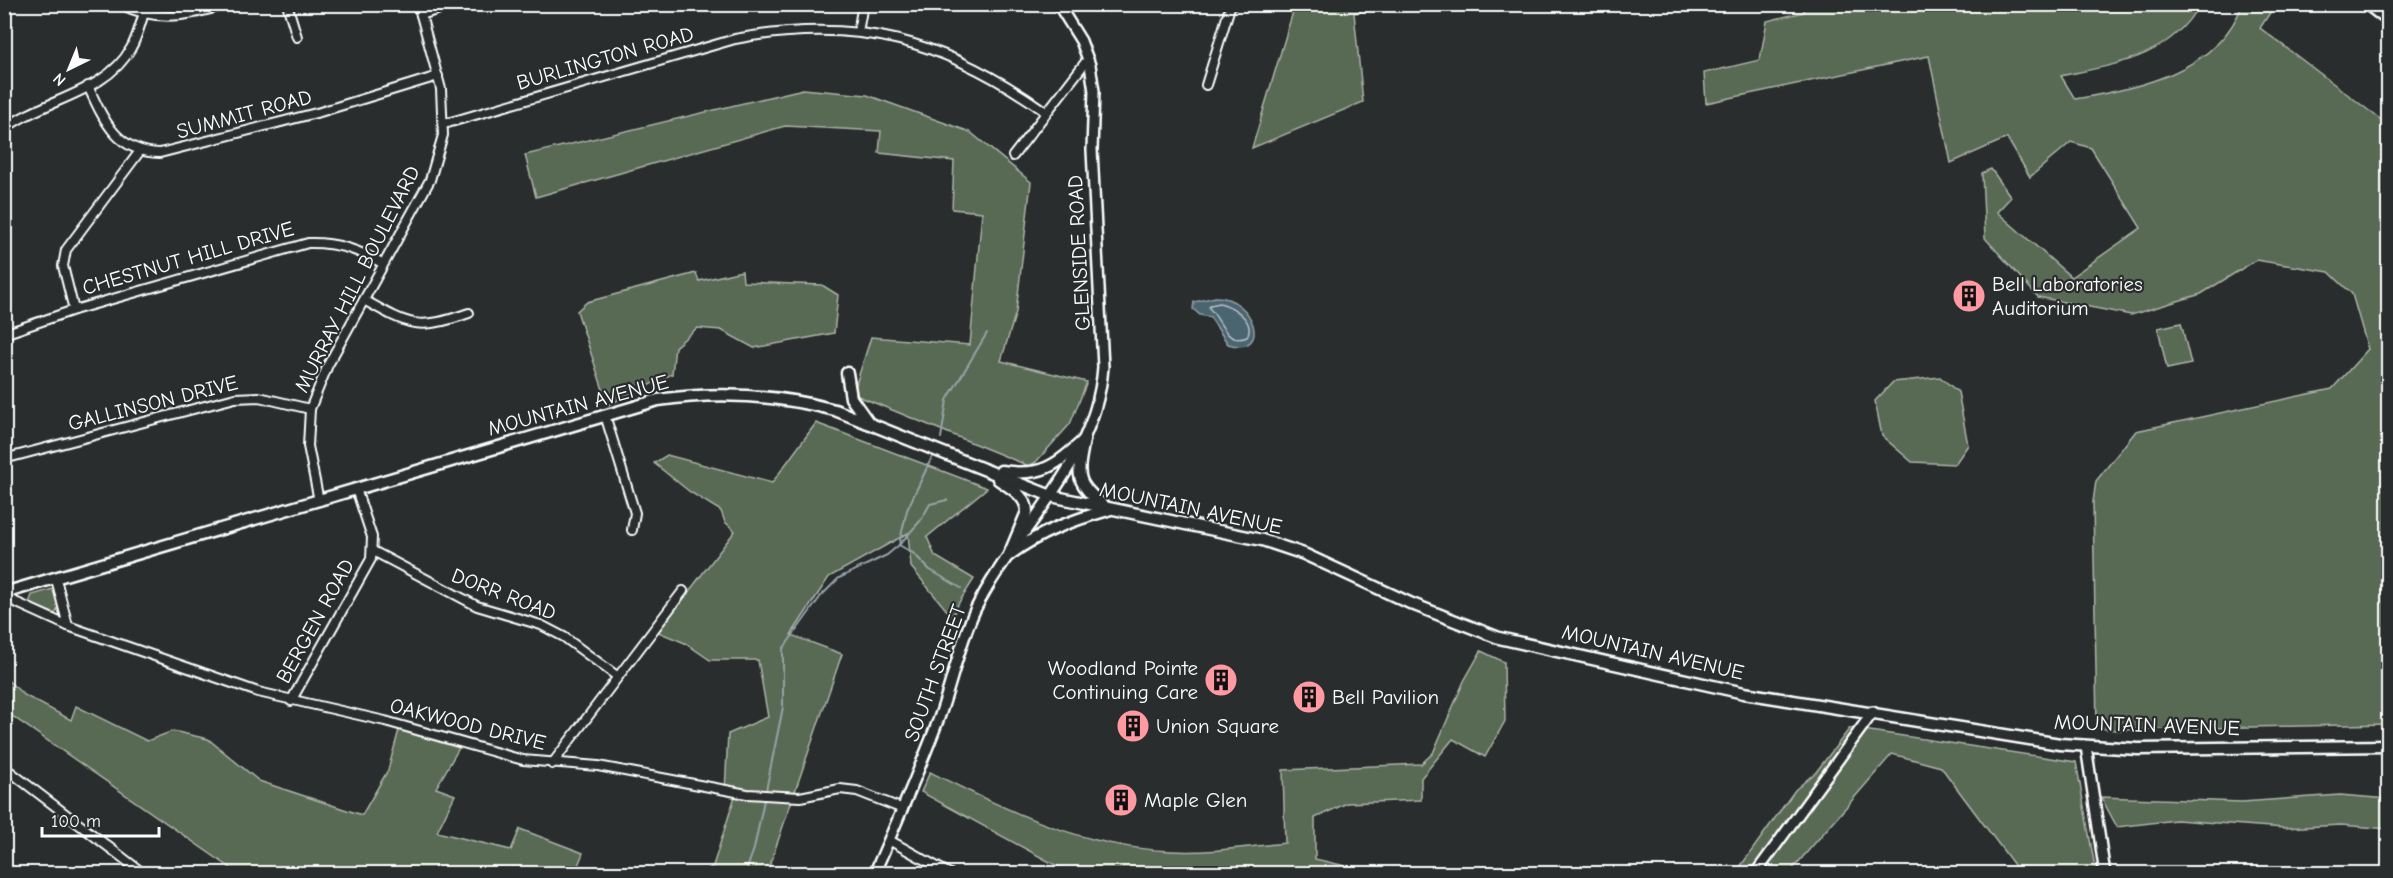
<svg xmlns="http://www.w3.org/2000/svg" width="2393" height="878" font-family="'Comic Neue',sans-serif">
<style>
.green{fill:#596a53;stroke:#acb4a9;stroke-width:1.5}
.water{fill:#4c6570;stroke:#94a3a9;stroke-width:1.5}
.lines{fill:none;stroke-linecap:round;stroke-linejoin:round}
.shore{stroke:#b7c1c6;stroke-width:1.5}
.stream{stroke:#94a3a9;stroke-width:2}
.minor-casing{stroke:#fff;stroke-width:12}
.tertiary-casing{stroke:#fff;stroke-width:14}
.secondary-casing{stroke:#fff;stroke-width:15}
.minor{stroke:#2a2d2e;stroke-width:8}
.tertiary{stroke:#2a2d2e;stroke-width:9}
.secondary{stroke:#2a2d2e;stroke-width:10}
.labels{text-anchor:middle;stroke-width:4.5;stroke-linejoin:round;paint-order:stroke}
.street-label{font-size:21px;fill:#fff;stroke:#2a2d2e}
.poi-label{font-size:21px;fill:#fff;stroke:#2a2d2e;text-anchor:start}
</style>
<rect width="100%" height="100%" fill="#2a2d2e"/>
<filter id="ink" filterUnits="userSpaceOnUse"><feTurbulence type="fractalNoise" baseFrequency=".0167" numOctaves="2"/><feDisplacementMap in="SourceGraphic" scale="12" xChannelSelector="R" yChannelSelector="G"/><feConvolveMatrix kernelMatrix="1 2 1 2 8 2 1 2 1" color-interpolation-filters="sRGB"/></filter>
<g filter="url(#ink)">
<g class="green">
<path d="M1295 5H1389L1354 13 1363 102 1252 148Z"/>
<path d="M1803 5H2199C2169 58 2117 64 2061 76L2075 99C2137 89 2219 71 2242 5H2275L2260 28 2388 125V724L2117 730 2097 728 2093 502 2096 481 2136 431 2332 389 2368 349 2352 294 2329 272 2256 260 2201 294 2131 315 2038 297 1985 238 1982 173 1991 169 2011 197 1997 212 2071 277 2141 228 2091 148 2071 142 2030 177 2007 138 1951 163 1929 56 1706 103 1704 73 1760 60 1767 21 1804 12Z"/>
<path d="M803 89 867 95 970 132 1031 182 1016 312 1001 361 1087 382 1070 424 1036 462 1029 466 853 394 871 337 970 345 982 212 952 209 954 161 879 153 881 131 785 126 536 197 525 155Z"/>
<path d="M742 271 743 282 822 285 838 295 834 333 754 348 721 330 697 328 675 347 672 374 608 405 577 311 587 302 696 273 699 281Z"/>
<path d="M2181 323 2191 364 2167 369 2158 328Z"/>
<path d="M1940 377 1958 392 1968 445 1955 464 1912 462 1882 436 1875 401 1893 382Z"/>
<path d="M816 423 987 488 927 537 935 556 974 579 958 604 953 618 911 567 908 533 829 577 791 635 842 654 767 873H702L713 866 736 793 725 791 728 734 768 717 758 660H710L685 643 658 632 735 531 725 522 721 511 690 492 654 463 667 455 772 483Z"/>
<path d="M53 589 59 607 55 614 29 603 32 595Z"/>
<path d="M1481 651 1504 662 1505 721 1485 757 1453 739 1421 778V800L1347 803 1315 818V859L1367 871 1368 873H1070L921 792 930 772C1007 810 1083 848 1171 851 1209 853 1248 847 1285 843L1283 770 1421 764 1433 753 1464 681Z"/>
<path d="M4 677 24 695 71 720 76 706 147 741 173 731 208 739 259 781 362 815 388 770 399 730 459 748 436 788 455 795 437 832 511 850 520 829 583 853 575 873H238L5 711Z"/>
<path d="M1850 728 2076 762 2096 873H2020L1941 767 1892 754 1789 873 1735 874 1795 790 1816 772Z"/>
<path d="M2340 795 2388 799V829L2341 825 2284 828 2176 820 2117 827 2101 797 2242 802Z"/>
</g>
<path class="water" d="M1215 297C1254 296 1273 357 1228 344L1210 317 1200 315 1193 309 1194 302Z"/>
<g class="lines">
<path class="shore" d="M1220 303C1234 307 1256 321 1247 337 1225 346 1222 320 1209 308L1210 305Z"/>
<g class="stream">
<path d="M941 438 947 400 987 333"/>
<path d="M933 455 907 510 899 545 913 553 930 570 961 588"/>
<path d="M745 874 754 849 783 707V649L821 596 839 578 887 555 899 545 921 520 930 504 947 500"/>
</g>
<g class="minor-casing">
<g id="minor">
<path d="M120 4C157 23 190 16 227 4"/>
<path d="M287 4 297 37"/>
<path d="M1063 11 1073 4"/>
<path d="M421 15 455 4"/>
<path d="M858 32 863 4"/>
<path d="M1206 85 1231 4"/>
<path d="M88 86C104 121 117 152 160 153L320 112 438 76"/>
<path d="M444 124 735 39C858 16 945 40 1046 112"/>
<path d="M4 129C44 99 107 93 131 48 137 38 140 25 144 13"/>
<path d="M1013 156 1088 59"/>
<path d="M364 300C410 326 418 331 469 313"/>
<path d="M74 310 63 266 66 250 140 151"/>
<path d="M4 334 74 310 308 243C336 242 358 250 382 263"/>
<path d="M605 415 635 513 632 530"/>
<path d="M4 459 235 398 259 397 310 409"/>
<path d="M319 501 308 446 310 409 328 365 430 180 443 135 441 89 418 4"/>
<path d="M373 551 477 606 541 625 564 637 618 677"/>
<path d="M56 579 68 626"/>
<path d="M4 597 68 626 258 692 385 721 523 760 598 766 747 794 800 797 840 789 857 791 903 809"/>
<path d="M291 701 371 559 372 537 356 489"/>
<path d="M552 764 683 591"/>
<path d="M4 767 144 874"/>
<path d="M889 840 950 874"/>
</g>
</g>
<g class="tertiary-casing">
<g id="tertiary">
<path d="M2366 4 2388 21"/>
<path d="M2086 746 2105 874"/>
<path d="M874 874C897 822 919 771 939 718 952 682 959 645 975 610 1016 528 1096 464 1103 367L1092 150 1094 91 1090 65 1081 41 1058 4"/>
<path d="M1755 874 1873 712"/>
</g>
</g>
<g class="secondary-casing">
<g id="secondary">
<path d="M847 373 851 398 868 422"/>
<path d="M1084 440C1076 478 1076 482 1105 507"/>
<path d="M1001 471C1042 477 1055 466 1084 440"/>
<path d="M998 479C1010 488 1027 496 1027 512L1009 555"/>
<path d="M1009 555C1040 532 1070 521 1108 510"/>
<path d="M4 593 658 400C719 391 775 394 835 410L1051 496 1262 540 1304 554 1412 604 1499 638 1744 693 2060 744 2138 749 2388 746"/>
</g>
</g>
<use href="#minor" class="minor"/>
<use href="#tertiary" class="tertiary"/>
<use href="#secondary" class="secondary"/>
</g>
</g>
<defs>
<g id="building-disc" transform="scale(1.725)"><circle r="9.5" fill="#ff9aa2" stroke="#2a2d2e"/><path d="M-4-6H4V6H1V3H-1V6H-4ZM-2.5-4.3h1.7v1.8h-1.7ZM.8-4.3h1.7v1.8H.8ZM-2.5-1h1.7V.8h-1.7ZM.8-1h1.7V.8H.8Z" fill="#111"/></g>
</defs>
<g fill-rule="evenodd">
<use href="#building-disc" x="1969" y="296"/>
<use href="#building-disc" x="1221" y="680"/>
<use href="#building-disc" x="1309" y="697"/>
<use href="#building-disc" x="1133" y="726"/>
<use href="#building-disc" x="1121" y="800"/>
</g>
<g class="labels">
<g class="street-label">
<text transform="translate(605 58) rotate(-16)" y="7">BURLINGTON ROAD</text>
<text transform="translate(244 114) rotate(-15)" y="7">SUMMIT ROAD</text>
<text transform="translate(1079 253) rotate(-93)" y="7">GLENSIDE ROAD</text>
<text transform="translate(188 258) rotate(-16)" y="7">CHESTNUT HILL DRIVE</text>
<text transform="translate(357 279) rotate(-63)" y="7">MURRAY HILL BOULEVARD</text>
<text transform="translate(153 403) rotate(-14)" y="7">GALLINSON DRIVE</text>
<text transform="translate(578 405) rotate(-15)" y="7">MOUNTAIN AVENUE</text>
<text transform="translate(1191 508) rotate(12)" y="7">MOUNTAIN AVENUE</text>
<text transform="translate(504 594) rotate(21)" y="7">DORR ROAD</text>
<text transform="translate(315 621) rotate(-61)" y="7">BERGEN ROAD</text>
<text transform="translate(1653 652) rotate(13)" y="7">MOUNTAIN AVENUE</text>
<text transform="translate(935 673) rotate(-70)" y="7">SOUTH STREET</text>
<text transform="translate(468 724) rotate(14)" y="7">OAKWOOD DRIVE</text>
<text transform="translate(2147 725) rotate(2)" y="7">MOUNTAIN AVENUE</text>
</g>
<g class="poi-label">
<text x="1992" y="291">Bell Laboratories<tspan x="1992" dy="24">Auditorium</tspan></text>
<text x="1198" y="675" text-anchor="end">Woodland Pointe<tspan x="1198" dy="24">Continuing Care</tspan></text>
<text x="1332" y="704">Bell Pavilion</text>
<text x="1156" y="733">Union Square</text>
<text x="1144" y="807">Maple Glen</text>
</g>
</g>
<rect width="2393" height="878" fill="none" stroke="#2a2d2e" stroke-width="24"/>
<rect x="12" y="12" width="2369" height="854" fill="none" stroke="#fff" stroke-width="2" filter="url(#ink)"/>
<g transform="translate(69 69) rotate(223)" stroke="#2a2d2e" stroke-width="4.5" paint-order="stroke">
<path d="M0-4.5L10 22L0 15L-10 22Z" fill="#ffffff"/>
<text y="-9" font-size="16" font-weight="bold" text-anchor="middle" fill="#ffffff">N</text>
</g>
<path d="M42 827v9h117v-9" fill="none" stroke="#ffffff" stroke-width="3"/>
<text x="51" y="827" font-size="18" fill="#ffffff" stroke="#2a2d2e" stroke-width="4.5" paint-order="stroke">100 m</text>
</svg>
